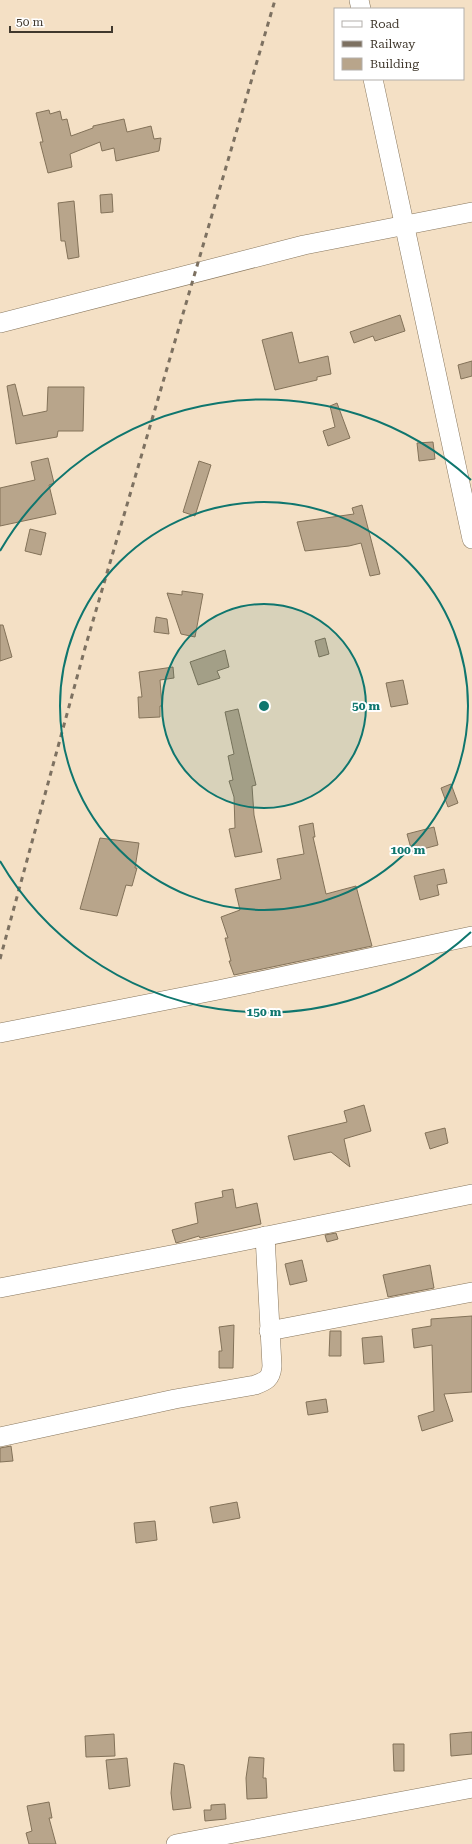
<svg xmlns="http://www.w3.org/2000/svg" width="472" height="1844" font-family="'Roboto Serif',serif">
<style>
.building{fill:#b8a58b;stroke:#837259}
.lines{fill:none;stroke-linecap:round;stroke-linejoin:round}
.minor-casing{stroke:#88775e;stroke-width:20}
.minor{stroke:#fff;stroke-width:19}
.rail{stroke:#7d7161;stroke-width:3;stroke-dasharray:5 5;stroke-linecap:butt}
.ring{fill:none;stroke:#0f766e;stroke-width:2}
.centre{fill:#0f766e;stroke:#fff;stroke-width:2}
.ring-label{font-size:12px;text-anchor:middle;font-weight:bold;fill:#0f766e;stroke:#fff;stroke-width:4;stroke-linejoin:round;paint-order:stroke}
</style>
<rect width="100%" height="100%" fill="#f4e0c5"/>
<g class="building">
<path d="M49 110 50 114 60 111 62 120 67 119 71 136 93 128V126L124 119 127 132 151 126 154 139 161 138 159 151 116 161 114 148 102 151 100 142 70 154 72 167 48 173 40 142H43L36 113Z"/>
<path d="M112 194 113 212 101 213 100 195Z"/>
<path d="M74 201 79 257 68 259 65 241H61L58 203Z"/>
<path d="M400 315 405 331 375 341 373 336 354 343 350 332Z"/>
<path d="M292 332 299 363 328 356 331 374 317 377V380L275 390 262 340Z"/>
<path d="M472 361V376L461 379 458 365Z"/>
<path d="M15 384 23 416 47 411 48 387H84L83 431H58L57 437 16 444 7 386Z"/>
<path d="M337 403 350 438 328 446 323 431 335 427 330 406Z"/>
<path d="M433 442 435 459 419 461 417 443Z"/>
<path d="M48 458 54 483 49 485 56 514 0 526V488L35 480 31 462Z"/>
<path d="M199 461 211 465 195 516 183 512Z"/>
<path d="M362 505 380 574 370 576 361 543 349 546 305 551 297 522 354 514 352 508Z"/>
<path d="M30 529 46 533 41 555 25 551Z"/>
<path d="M182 591 203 594 195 637 181 634 167 593 182 595Z"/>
<path d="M156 617 167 619 169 634 154 632Z"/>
<path d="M0 625H3L12 657 0 661Z"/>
<path d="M325 638 329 654 319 657 315 641Z"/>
<path d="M225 650 229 667 217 671 220 678 198 685 190 662Z"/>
<path d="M173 667 174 678 160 680 162 706H160V717L139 718 138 697H142L139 672Z"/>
<path d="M403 680 408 704 391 707 386 683Z"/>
<path d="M238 709 256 785 252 786 254 815 262 852 235 857 229 829 235 828 234 797 229 781 233 780 228 756 234 754 225 712Z"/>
<path d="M451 784 458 803 448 807 441 788Z"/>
<path d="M313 823 315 837H313L326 894 356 886 372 946 234 975 229 961H231L225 938H228L221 917 240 910 235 889 281 879 277 859 304 854 299 826Z"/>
<path d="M434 827 438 845 412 852 407 834Z"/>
<path d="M100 838 139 843 135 868H137L132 886 126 885 117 916 80 909Z"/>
<path d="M444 869 447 883 437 885 439 895 420 900 414 876Z"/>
<path d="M364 1105 371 1131 344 1139 350 1167 331 1152 294 1160 288 1136 347 1122 344 1111Z"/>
<path d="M445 1128 448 1143 430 1149 425 1133Z"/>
<path d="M233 1189 236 1208 257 1203 261 1224 200 1238 199 1236 176 1243 172 1230 198 1223 195 1203 223 1197 222 1191Z"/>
<path d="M336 1233 338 1239 327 1242 325 1235Z"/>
<path d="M302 1260 307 1281 290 1285 285 1264Z"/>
<path d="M430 1265 434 1288 388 1297 383 1275Z"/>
<path d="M472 1316V1392L444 1394 453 1421 422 1431 418 1416 434 1411 432 1345 414 1348 412 1329 431 1326V1319Z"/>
<path d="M234 1325 233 1368H219V1351H222L219 1327Z"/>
<path d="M330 1331H341V1356H329Z"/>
<path d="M382 1336 384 1362 364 1364 362 1338Z"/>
<path d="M326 1399 328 1412 308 1415 306 1402Z"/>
<path d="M11 1446 13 1461 0 1462V1448Z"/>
<path d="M237 1502 240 1518 213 1523 210 1507Z"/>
<path d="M155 1521 157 1540 136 1543 134 1523Z"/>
<path d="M472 1732V1754L451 1756 450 1734Z"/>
<path d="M114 1734 115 1756 86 1757 85 1736Z"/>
<path d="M393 1744H404V1771H394Z"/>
<path d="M249 1757 264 1758 263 1778H266L267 1798 247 1799 246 1778Z"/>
<path d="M127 1758 130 1786 109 1789 106 1760Z"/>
<path d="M174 1763 184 1765 191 1808 173 1810 171 1793Z"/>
<path d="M49 1802 52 1818H49L56 1844H29L26 1833 32 1831 27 1806Z"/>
<path d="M225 1804 226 1819 205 1821 204 1810H211V1805Z"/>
</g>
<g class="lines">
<g class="minor-casing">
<g id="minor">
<path d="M359 0 361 9"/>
<path d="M373 79 472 539"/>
<path d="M0 323 304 245 472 212"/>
<path d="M0 1033 218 990 472 936"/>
<path d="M0 1288 228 1244 472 1194"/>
<path d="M269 1331 472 1292"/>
<path d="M0 1437 175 1399 255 1385C266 1381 271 1379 272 1366L265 1236"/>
<path d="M176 1844 472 1788"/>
</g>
</g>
<use href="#minor" class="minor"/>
<path class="rail" d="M0 959 85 648 275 0"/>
</g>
<circle cx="264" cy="706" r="102" fill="#0f766e" fill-opacity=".12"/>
<g class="ring">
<circle cx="264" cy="706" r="102"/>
<circle cx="264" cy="706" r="204"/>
<path d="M471 932A306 306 0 0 1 0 861M0 551A306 306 0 0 1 471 480"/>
</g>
<circle cx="264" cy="706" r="6" class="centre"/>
<g class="ring-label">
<text x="366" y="710">50 m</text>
<text x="408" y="854">100 m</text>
<text x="264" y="1016">150 m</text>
</g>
<rect x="334" y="8" width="130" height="72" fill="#ffffff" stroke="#b3afab"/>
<rect x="342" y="21" width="20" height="6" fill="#ffffff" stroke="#b3afab"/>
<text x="370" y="28" font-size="12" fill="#40382d">Road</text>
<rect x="342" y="41" width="20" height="6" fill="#7d7161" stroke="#b3afab"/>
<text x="370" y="48" font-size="12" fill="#40382d">Railway</text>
<rect x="342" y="58" width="20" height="12" fill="#b8a58b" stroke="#b3afab"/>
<text x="370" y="68" font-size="12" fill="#40382d">Building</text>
<path d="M10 26v6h102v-6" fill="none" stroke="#40382d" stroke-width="2"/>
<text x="16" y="26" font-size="12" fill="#40382d" stroke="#ffffff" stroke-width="3" paint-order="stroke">50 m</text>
</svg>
